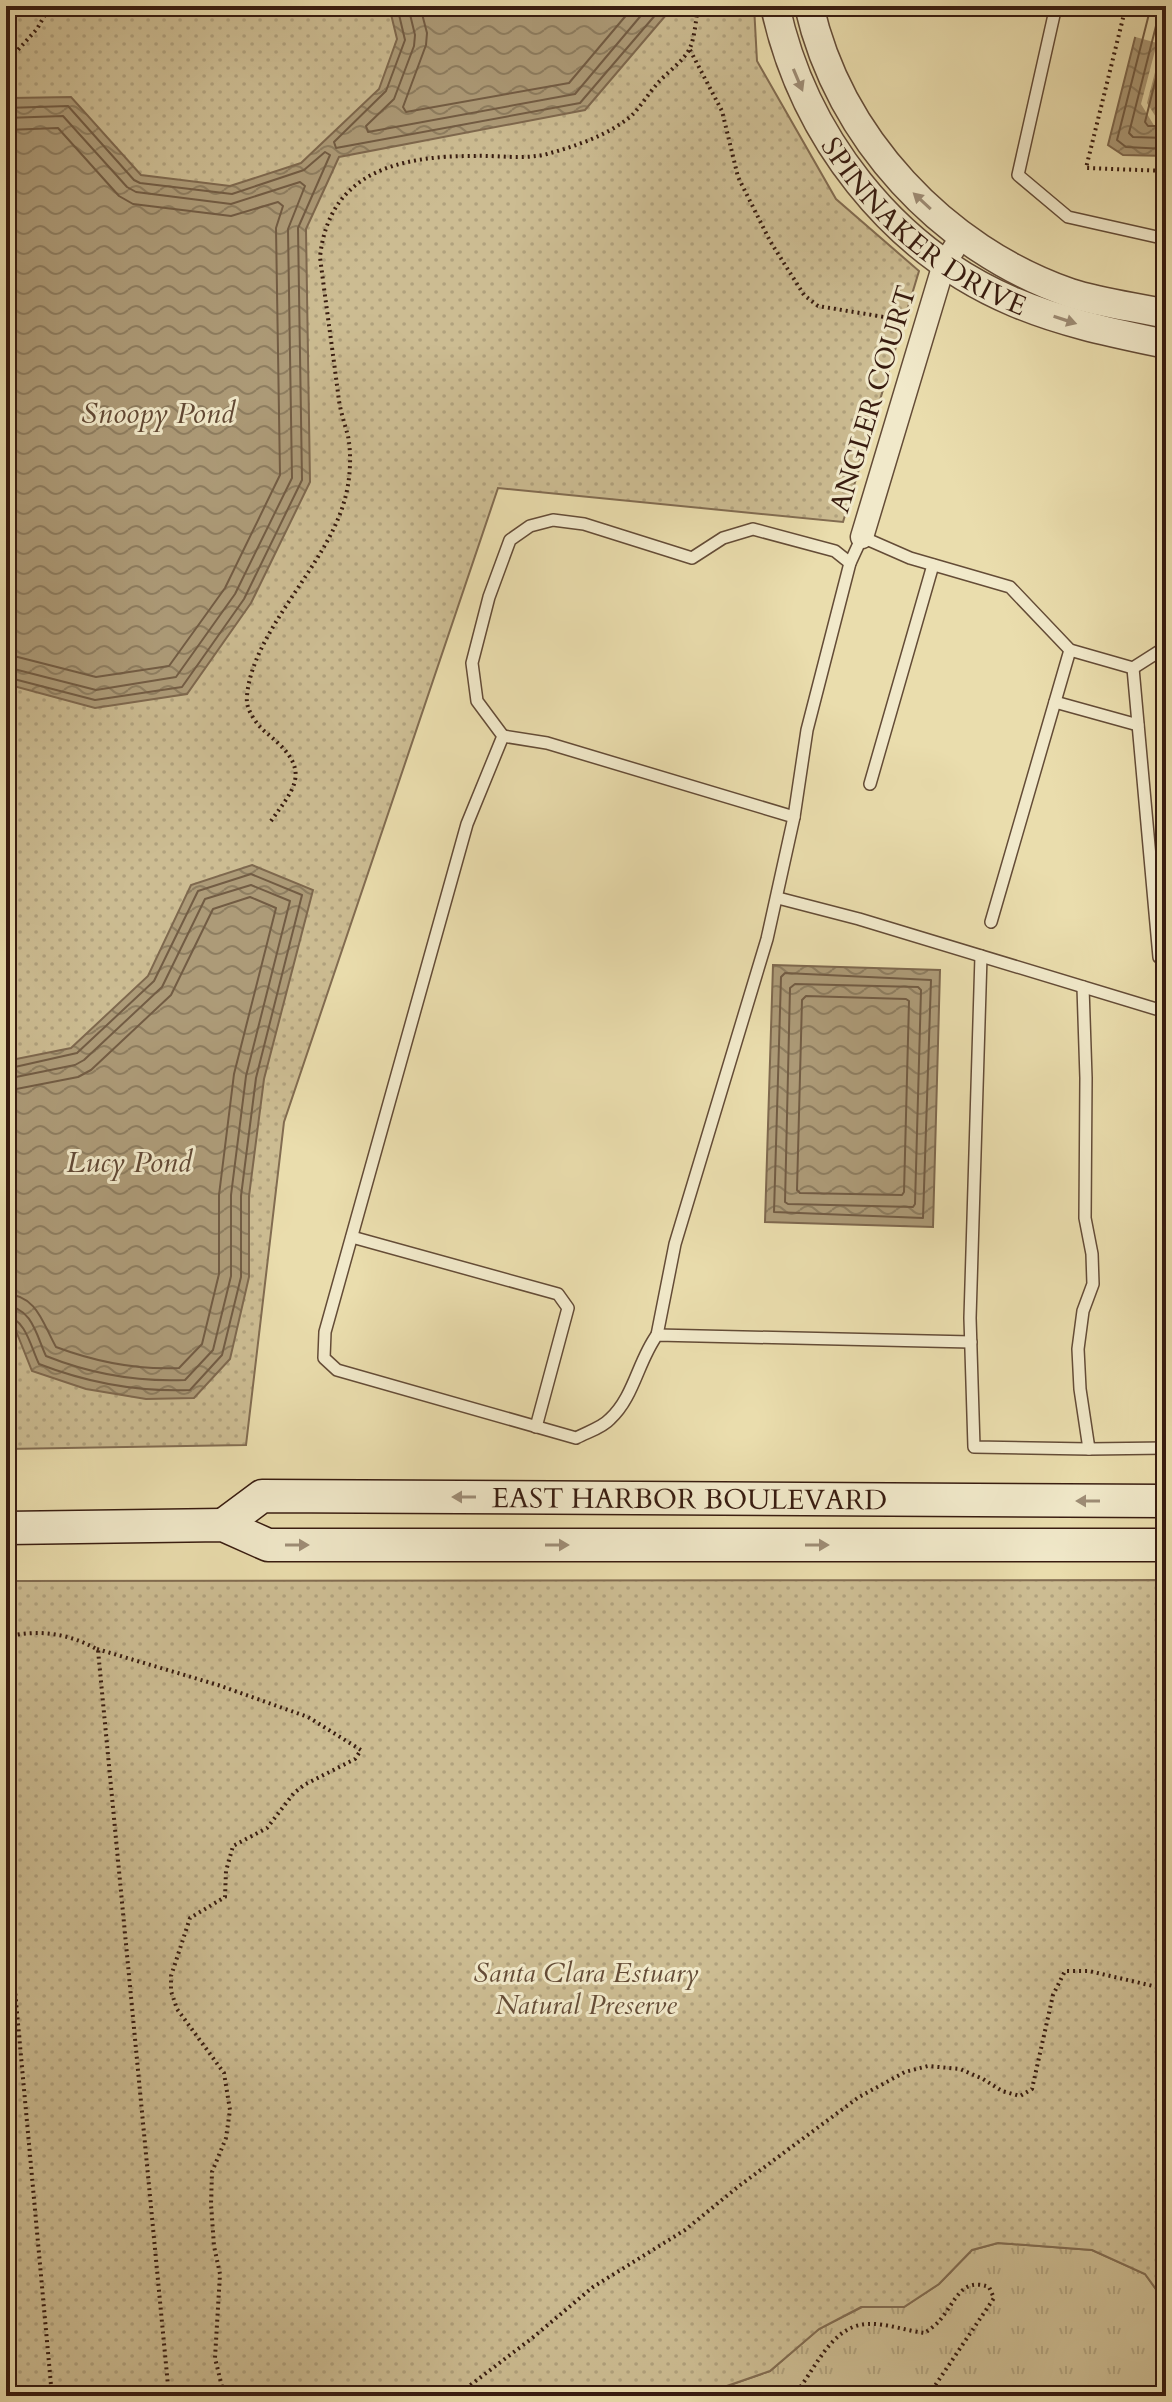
<svg xmlns="http://www.w3.org/2000/svg" width="1172" height="2402" font-family="Cardo,serif">
<style>
.grass{fill:url(#grass-tufts);stroke:#826c51;stroke-width:2}
.park{fill:url(#park-dots);stroke:#826c51;stroke-width:2}
.water{fill:url(#water-waves);stroke:#7e684e;stroke-width:2}
.pier{fill:#eaddad}
.lines{fill:none;stroke-linecap:round;stroke-linejoin:round}
.shore{stroke:#725c44;stroke-width:2}
.service-casing{stroke:#644c37;stroke-width:14}
.minor-casing{stroke:#644c37;stroke-width:25}
.tertiary-casing{stroke:#644c37;stroke-width:31}
.secondary-casing{stroke:#381c10;stroke-width:35}
.path{stroke:#381c10;stroke-width:4;stroke-dasharray:2 4;stroke-linecap:butt}
.service{stroke:#f1e9ca;stroke-width:11}
.minor{stroke:#f1e9ca;stroke-width:22}
.tertiary{stroke:#f1e9ca;stroke-width:28}
.secondary{stroke:#f1e9ca;stroke-width:32}
.oneway{fill:#9e8d76}
.labels{text-anchor:middle;stroke-width:6;stroke-linejoin:round;paint-order:stroke}
.street-label{font-size:28px;fill:#381c10;stroke:#f1e9ca}
.park-label{font-size:28px;font-style:italic;fill:#644c37;stroke:#f1e9ca}
.water-label{font-size:30px;font-style:italic;fill:#614834;stroke:#f1e9ca}
</style>
<defs>
<pattern id="grass-tufts" width="24" height="20" patternUnits="userSpaceOnUse" patternTransform="scale(2)"><rect width="24" height="20" fill="#ccbc92"/><path d="M3 7l-1-3M5 7V3M7 7l1-3M15 17l-1-3M17 17v-4M19 17l1-3" fill="none" stroke="#b0a17d"/></pattern>
<pattern id="park-dots" width="8" height="8" patternUnits="userSpaceOnUse" patternTransform="scale(2)"><rect width="8" height="8" fill="#ccbc92"/><path d="M2 2h.1M6 6h.1" fill="none" stroke="#b0a17d" stroke-width="1.8" stroke-linecap="round"/></pattern>
<pattern id="water-waves" width="16" height="10" patternUnits="userSpaceOnUse" patternTransform="scale(2)"><rect width="16" height="10" fill="#ad9b78"/><path d="M0 5q4-4 8 0t8 0" fill="none" stroke="#8e7e61"/></pattern>
</defs>
<rect width="100%" height="100%" fill="#eaddad"/>
<filter id="stains"><feTurbulence type="fractalNoise" baseFrequency=".0025" numOctaves="4"/><feColorMatrix values="0 0 0 0 .2 0 0 0 0 .09 0 0 0 0 .02 0 0 0 .5 -.17"/></filter>
<radialGradient id="worn" r=".72"><stop offset=".6" stop-color="#630" stop-opacity="0"/><stop offset="1" stop-color="#630" stop-opacity=".3"/></radialGradient>
<path class="grass" d="M998 2243 1092 2250 1145 2274 1166 2303V2396H715L727 2386 770 2371 819 2329 862 2307H904L939 2284 972 2250Z"/>
<g class="park">
<path d="M6 6H754L757 61 836 199 919 271 843 522 498 488 284 1122 246 1445 6 1449Z"/>
<path d="M1166 1580V2303L1145 2274 1092 2250 998 2243 972 2250 939 2284 904 2307H861L819 2329 770 2371 727 2386 715 2396H6V1581Z"/>
</g>
<g class="water">
<path d="M389 6H667L666 15 585 110 339 157 306 229 310 482 251 603 187 694 95 708 6 684V103L11 98 71 97 141 175 230 186 301 163 379 89 397 39Z"/>
<path d="M1143 6H1166V156L1123 155 1108 145Z"/>
<path d="M252 865 313 890 264 1079 249 1196V1277L230 1359 194 1398 146 1399 86 1389 32 1371 16 1331 6 1320V1061L71 1048 148 976 191 885Z"/>
<path d="M773 965 940 970 933 1227 765 1222Z"/>
</g>
<path class="pier" d="M1139 6H1166V50L1161 49 1147 103 1161 125H1166V133L1158 132 1141 104 1157 43 1132 36Z"/>
<g class="lines">
<g class="shore">
<path d="M397 6 405 40 386 91 334 142 336 148 580 103 657 13 659 6"/>
<path d="M408 6 415 35 414 46 394 99 366 126 368 132 575 94 649 6"/>
<path d="M420 6 427 33 426 45 403 107 406 112 569 83 634 6"/>
<path d="M1151 6 1117 140 1126 147 1166 149"/>
<path d="M1161 6 1129 133 1133 137 1166 138"/>
<path d="M1166 38 1145 122 1148 126H1166"/>
<path d="M6 108 68 106 134 180 140 183 232 194 304 170 325 152 330 155 298 228 302 480 244 599 182 687 95 700 6 677"/>
<path d="M6 118 63 116 127 187 136 192 231 204 300 182 305 186 288 229 292 478 235 594 176 677 96 690 6 667"/>
<path d="M6 130 58 128 119 196 133 204 231 216 278 202 283 206 276 228 280 475 225 588 169 666 96 677 6 654"/>
<path d="M785 973 931 980 923 1218 774 1212 781 977Z"/>
<path d="M795 984 918 987 921 990 915 1204 913 1207 788 1204 785 1202 790 988Z"/>
<path d="M806 996 906 999 909 1001 904 1192 902 1195 800 1193 797 1190 802 1000Z"/>
<path d="M6 1069 77 1053 154 981 198 891 251 874 302 895 256 1078 241 1196V1277L222 1355 190 1390C137 1392 88 1383 39 1364 31 1348 26 1319 6 1316"/>
<path d="M6 1079 75 1065 84 1060 162 987 205 899 251 885 290 901 246 1076 231 1195V1276L213 1350 185 1380C136 1382 91 1374 46 1356 37 1337 32 1307 6 1306"/>
<path d="M6 1091 78 1077 91 1070 171 995 213 909 250 897 276 908 234 1074 219 1195V1274L202 1344 179 1368C136 1370 96 1362 56 1347 43 1324 37 1295 6 1294"/>
</g>
<g class="service-casing">
<g id="service">
<path d="M1056 6 1018 175 1068 217 1166 239"/>
<path d="M850 563 835 551 753 529 723 538 692 558 584 524 553 520 530 526 510 540 489 597 472 663 477 701 503 736 467 824 325 1332 324 1358 337 1370 576 1438C587 1432 602 1428 610 1419 634 1397 638 1361 657 1335L971 1342"/>
<path d="M1133 668 1159 957 1166 959"/>
<path d="M1055 702 1138 725"/>
<path d="M503 736 547 743 794 817"/>
<path d="M870 784 933 565"/>
<path d="M778 898 859 919 1166 1012"/>
<path d="M991 922 1070 650"/>
<path d="M981 956 970 1318 974 1447 1089 1449"/>
<path d="M1083 987 1086 1078 1085 1218 1092 1254 1093 1284 1083 1311 1078 1349 1080 1389 1089 1449 1166 1448"/>
<path d="M352 1237 558 1294 568 1308 536 1427"/>
<path d="M657 1335 675 1244 767 939 794 817 807 730 850 563 862 537 910 558 1010 587 1070 650 1133 668 1166 647"/>
</g>
</g>
<g class="minor-casing">
<path id="minor" d="M862 537 944 264 962 236"/>
</g>
<g class="tertiary-casing">
<g id="tertiary">
<path id="s1" d="M775 6C803 135 891 250 1014 302 1063 323 1114 333 1166 344"/>
<path d="M809 6C839 138 943 249 1070 293 1101 303 1135 307 1166 314"/>
</g>
</g>
<g class="secondary-casing">
<g id="secondary">
<path id="s2" d="M223 1525 262 1496 1166 1501"/>
<path d="M6 1528 223 1525 268 1545H1166"/>
</g>
</g>
<g class="path">
<path d="M1126 6 1086 168 1166 171"/>
<path d="M690 50 722 111 738 177 770 241 804 295 818 306 908 321"/>
<path d="M6 63 37 29 50 6"/>
<path d="M271 821C292 791 310 774 279 744 270 735 261 730 254 719 249 711 246 705 247 696 252 632 326 566 344 502 350 483 352 457 348 436 345 425 341 413 339 401 333 353 326 305 320 257 329 171 400 156 474 156 498 155 523 160 547 154 576 146 606 136 630 117 640 108 648 94 657 84 666 73 684 61 690 48 695 36 696 19 698 6"/>
<path d="M6 1637C38 1629 69 1633 98 1650L169 2396"/>
<path d="M97 1649 218 1685 308 1717 361 1750 355 1759 304 1785 294 1793 267 1828 233 1846 226 1871 225 1897 190 1918 171 1976V1991L177 2009 224 2073 230 2110 226 2138 212 2172 211 2204 214 2246 220 2274 215 2358 223 2391 222 2396"/>
<path d="M6 1892 52 2396"/>
<path d="M456 2396 531 2339 593 2287 685 2230 739 2186 859 2097 905 2072 928 2066 960 2069 983 2079 1002 2091 1020 2096 1032 2089 1053 1995 1065 1971H1089L1166 1989"/>
<path d="M793 2396C815 2372 830 2325 868 2324 886 2323 907 2331 925 2333 930 2329 936 2325 940 2320 956 2301 961 2277 989 2287L994 2298 928 2396"/>
</g>
<use href="#service" class="service"/>
<use href="#minor" class="minor"/>
<use href="#tertiary" class="tertiary"/>
<use href="#secondary" class="secondary"/>
</g>
<defs><path id="oneway-solid" d="M-6-.8H1V-3.2L6.5 0L1 3.2V.8H-6Z" transform="scale(2)"/></defs>
<g class="oneway">
<use href="#oneway-solid" transform="translate(798 80) rotate(67)"/>
<use href="#oneway-solid" transform="translate(922 201) rotate(-137)"/>
<use href="#oneway-solid" transform="translate(1065 320) rotate(18)"/>
<use href="#oneway-solid" transform="translate(464 1497) rotate(-180)"/>
<use href="#oneway-solid" transform="translate(1088 1501) rotate(-180)"/>
<use href="#oneway-solid" transform="translate(297 1545)"/>
<use href="#oneway-solid" transform="translate(557 1545)"/>
<use href="#oneway-solid" transform="translate(817 1545)"/>
</g>
<g class="labels">
<g class="street-label">
<text dy="10" stroke="none"><textPath href="#s1" startOffset="276">SPINNAKER DRIVE</textPath></text>
<text transform="translate(872 399) rotate(-73)" y="10">ANGLER COURT</text>
<text dy="10" stroke="none"><textPath href="#s2" startOffset="476">EAST HARBOR BOULEVARD</textPath></text>
</g>
<g class="park-label">
<text x="586" y="1982">Santa Clara Estuary<tspan x="586" dy="32">Natural Preserve</tspan></text>
</g>
<g class="water-label">
<text x="158" y="423">Snoopy Pond</text>
<text x="129" y="1172">Lucy Pond</text>
</g>
</g>
<rect width="1172" height="2402" fill="none" stroke="#eaddad" stroke-width="32"/>
<rect x="8" y="8" width="1156" height="2386" fill="none" stroke="#381c10" stroke-width="4"/>
<rect x="16" y="16" width="1140" height="2370" fill="none" stroke="#381c10" stroke-width="2"/>
<rect width="100%" height="100%" filter="url(#stains)"/>
<rect width="100%" height="100%" fill="url(#worn)"/>
</svg>
